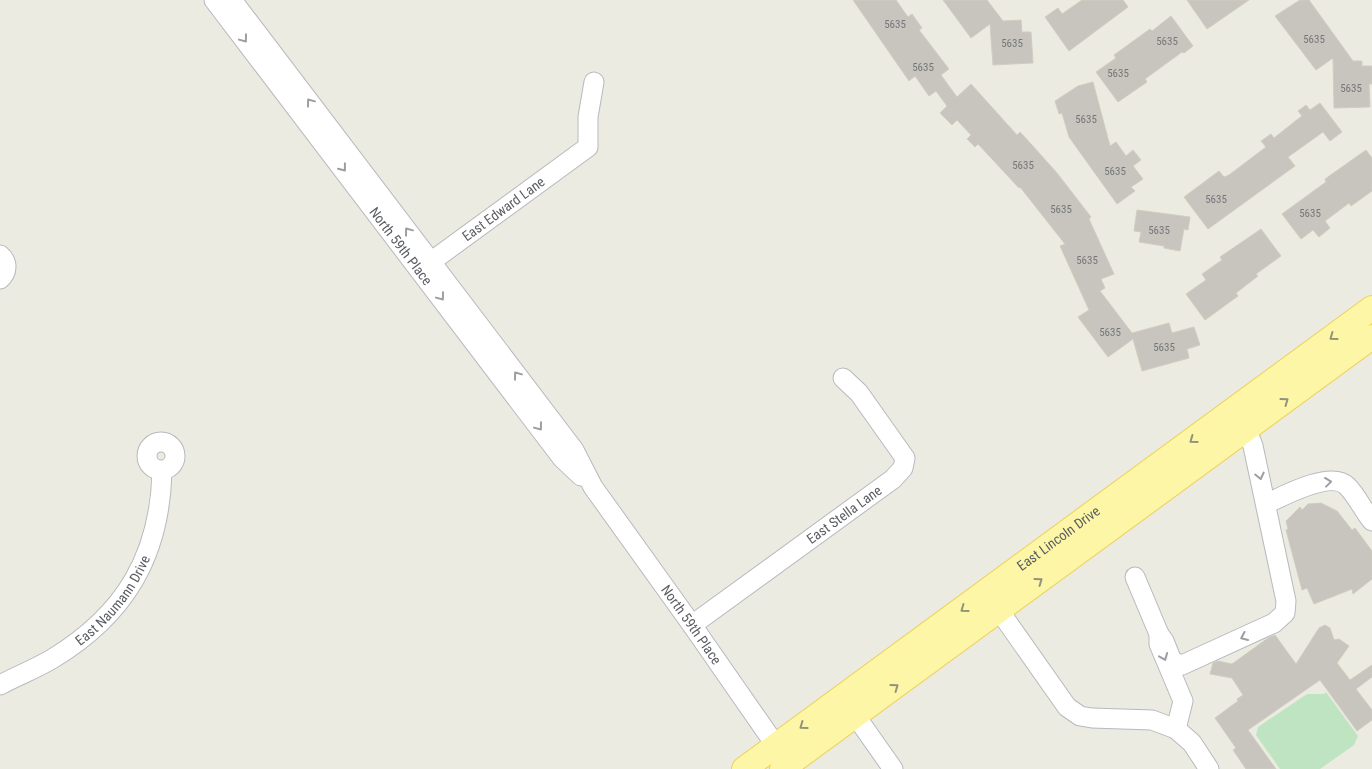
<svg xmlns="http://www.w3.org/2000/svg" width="1372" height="769" font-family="'Roboto Condensed',sans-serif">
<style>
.green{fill:#bee4c1}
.building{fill:#c8c5bf;stroke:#d1cdc0}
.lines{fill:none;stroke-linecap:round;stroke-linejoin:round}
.minor-casing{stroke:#b7b9be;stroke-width:21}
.major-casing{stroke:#edd159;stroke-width:26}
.minor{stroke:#fff;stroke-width:19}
.major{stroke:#fdf6a6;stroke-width:24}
.oneway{stroke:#9c9ea1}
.oneway2{stroke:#93937a}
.labels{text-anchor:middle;stroke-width:4;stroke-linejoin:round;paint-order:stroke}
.number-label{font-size:11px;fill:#767779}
.street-label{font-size:14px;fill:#5a5d62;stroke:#fff}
</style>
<rect width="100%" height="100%" fill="#ecebe1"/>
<path class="green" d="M1326 692 1358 736 1354 745 1320 769H1280L1256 735 1258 727 1307 694H1324Z"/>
<g class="building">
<path d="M853 0H896L908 17 912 14 922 28 919 30 949 69 941 75 957 97 971 84 1017 135 1020 132 1032 145 1057 173 1091 217 1089 219 1114 274 1101 279 1105 288 1100 291 1132 333 1169 323 1172 333 1194 327 1200 345 1187 349 1189 358 1142 371 1133 339 1108 357 1078 317 1089 310 1060 246 1065 244 1020 187 1019 188 978 144 975 147 967 139 971 135 957 120 952 125 940 113 947 106 936 91 929 96 915 76 909 81Z"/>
<path d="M943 0H987L1003 21 1021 20 1022 32H1031L1033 63 993 65 990 24 971 38Z"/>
<path d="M1082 0H1123L1128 7 1069 51 1045 17 1058 8 1062 14Z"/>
<path d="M1187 0H1249L1207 29Z"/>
<path d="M1300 0H1309L1353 61H1362V66H1372V84H1369L1370 107 1334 108 1333 58 1316 70 1275 16Z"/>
<path d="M1171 16 1193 46 1184 53 1182 52 1145 79 1147 82 1118 102 1096 72 1116 58 1114 55 1150 29 1152 31Z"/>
<path d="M1093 82 1110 146 1116 142 1126 156 1133 150 1141 160 1133 166 1143 179 1131 187 1135 191 1117 204 1069 137 1062 113 1059 114 1055 101 1078 86Z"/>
<path d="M1320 103 1342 132 1330 141 1323 132 1288 157 1295 166 1208 229 1184 197 1219 171 1224 177 1229 175 1266 147 1261 141 1271 134 1274 138 1298 119 1302 116 1298 111 1306 105 1310 110Z"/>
<path d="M1366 150 1372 158V191L1351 206 1349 203 1325 221 1330 228 1319 237 1313 230 1301 239 1282 214 1326 182 1325 179Z"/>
<path d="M1137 210 1190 217 1188 230 1184 229 1180 251 1164 248V246L1139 242 1141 232 1134 231Z"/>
<path d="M1261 229 1281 256 1256 274 1258 276 1236 293 1238 296 1205 320 1186 294 1206 280 1202 274 1222 260 1220 257Z"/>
<path d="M1321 503 1337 511 1352 530 1355 528 1372 551V579L1353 594 1352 589 1314 604 1307 588 1302 590 1286 530 1288 529 1286 521 1300 507 1302 510 1308 504Z"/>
<path d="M1325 625 1330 628 1334 640 1339 639 1349 646 1337 663 1350 680 1372 665V677L1356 689 1372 710V720L1357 731 1320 680 1248 730 1276 769H1246L1233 750 1236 748 1215 718 1238 701 1237 699 1243 695 1232 678 1210 674 1213 663 1218 661 1232 664 1268 638 1275 635 1296 664 1319 628Z"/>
</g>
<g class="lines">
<g class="minor-casing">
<g id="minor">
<path id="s1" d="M214 0 562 458 581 476"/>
<path id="s2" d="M232 0 574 450 593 487 692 625 783 756"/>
<path d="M0 255C8 262 8 272 0 279"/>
<path id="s3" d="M421 269 588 147V117L594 82"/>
<circle cx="161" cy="456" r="14"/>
<path d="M1266 504C1283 496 1331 470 1347 486 1357 496 1363 510 1372 521"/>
<path d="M1135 577 1159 634"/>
<path d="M991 599 1067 707 1080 716 1092 718 1152 720 1176 729 1192 743 1209 769"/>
<path id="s4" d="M692 625 893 479 903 468 905 458 859 393 843 378"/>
<path id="s5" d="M0 685C17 676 35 669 52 659 125 615 160 556 162 471"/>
<path d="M848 705 893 769"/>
<path d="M1176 729 1183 701 1159 644V634L1164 641 1172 661 1182 665 1274 623 1285 613 1286 601 1253 446 1250 438 1237 418"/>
</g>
</g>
<g class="major-casing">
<g id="major">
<path id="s6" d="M744 769 1372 308"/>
<path d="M782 769 1372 337"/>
</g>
</g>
<use href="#minor" class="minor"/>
<use href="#major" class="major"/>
</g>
<defs><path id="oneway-chevron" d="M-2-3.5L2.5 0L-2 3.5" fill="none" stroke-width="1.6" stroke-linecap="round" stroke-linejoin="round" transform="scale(1.25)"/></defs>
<g class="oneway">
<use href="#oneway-chevron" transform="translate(244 39) rotate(53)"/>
<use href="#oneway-chevron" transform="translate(310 102) rotate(-127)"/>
<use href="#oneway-chevron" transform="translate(343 168) rotate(52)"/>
<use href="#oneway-chevron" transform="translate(408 231) rotate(-127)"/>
<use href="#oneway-chevron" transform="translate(441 297) rotate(53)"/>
<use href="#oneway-chevron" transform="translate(517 375) rotate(-127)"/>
<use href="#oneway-chevron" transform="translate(539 427) rotate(53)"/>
<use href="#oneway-chevron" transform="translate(1260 476) rotate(77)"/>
<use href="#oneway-chevron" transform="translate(1328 482) rotate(-7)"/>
<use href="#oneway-chevron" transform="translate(1244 637) rotate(156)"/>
<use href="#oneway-chevron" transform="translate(1164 657) rotate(68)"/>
</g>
<g class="oneway2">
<use href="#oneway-chevron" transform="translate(1333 337) rotate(144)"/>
<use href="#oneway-chevron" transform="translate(1285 401) rotate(-36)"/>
<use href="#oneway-chevron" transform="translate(1193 440) rotate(144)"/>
<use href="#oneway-chevron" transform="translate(1039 581) rotate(-36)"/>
<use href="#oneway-chevron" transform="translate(964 609) rotate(144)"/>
<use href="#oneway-chevron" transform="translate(895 687) rotate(-36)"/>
<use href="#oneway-chevron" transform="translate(803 726) rotate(144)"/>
</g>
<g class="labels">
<g class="number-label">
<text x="895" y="28">5635</text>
<text x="1314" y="43">5635</text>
<text x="1167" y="45">5635</text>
<text x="1012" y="47">5635</text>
<text x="923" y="71">5635</text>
<text x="1118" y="77">5635</text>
<text x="1351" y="92">5635</text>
<text x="1086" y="123">5635</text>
<text x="1023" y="169">5635</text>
<text x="1115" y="175">5635</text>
<text x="1216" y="203">5635</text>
<text x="1061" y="213">5635</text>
<text x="1310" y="217">5635</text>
<text x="1159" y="234">5635</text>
<text x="1087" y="264">5635</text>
<text x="1110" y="336">5635</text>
<text x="1164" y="351">5635</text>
</g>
<g class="street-label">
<text dy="5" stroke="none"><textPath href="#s3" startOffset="102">East Edward Lane</textPath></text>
<text dy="5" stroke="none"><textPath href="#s1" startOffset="309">North 59th Place</textPath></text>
<text dy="5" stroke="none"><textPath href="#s4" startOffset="188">East Stella Lane</textPath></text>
<text dy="5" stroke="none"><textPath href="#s6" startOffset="390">East Lincoln Drive</textPath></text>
<text dy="5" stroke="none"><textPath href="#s5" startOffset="144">East Naumann Drive</textPath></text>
<text dy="5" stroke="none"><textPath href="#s2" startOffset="776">North 59th Place</textPath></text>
</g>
</g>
</svg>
